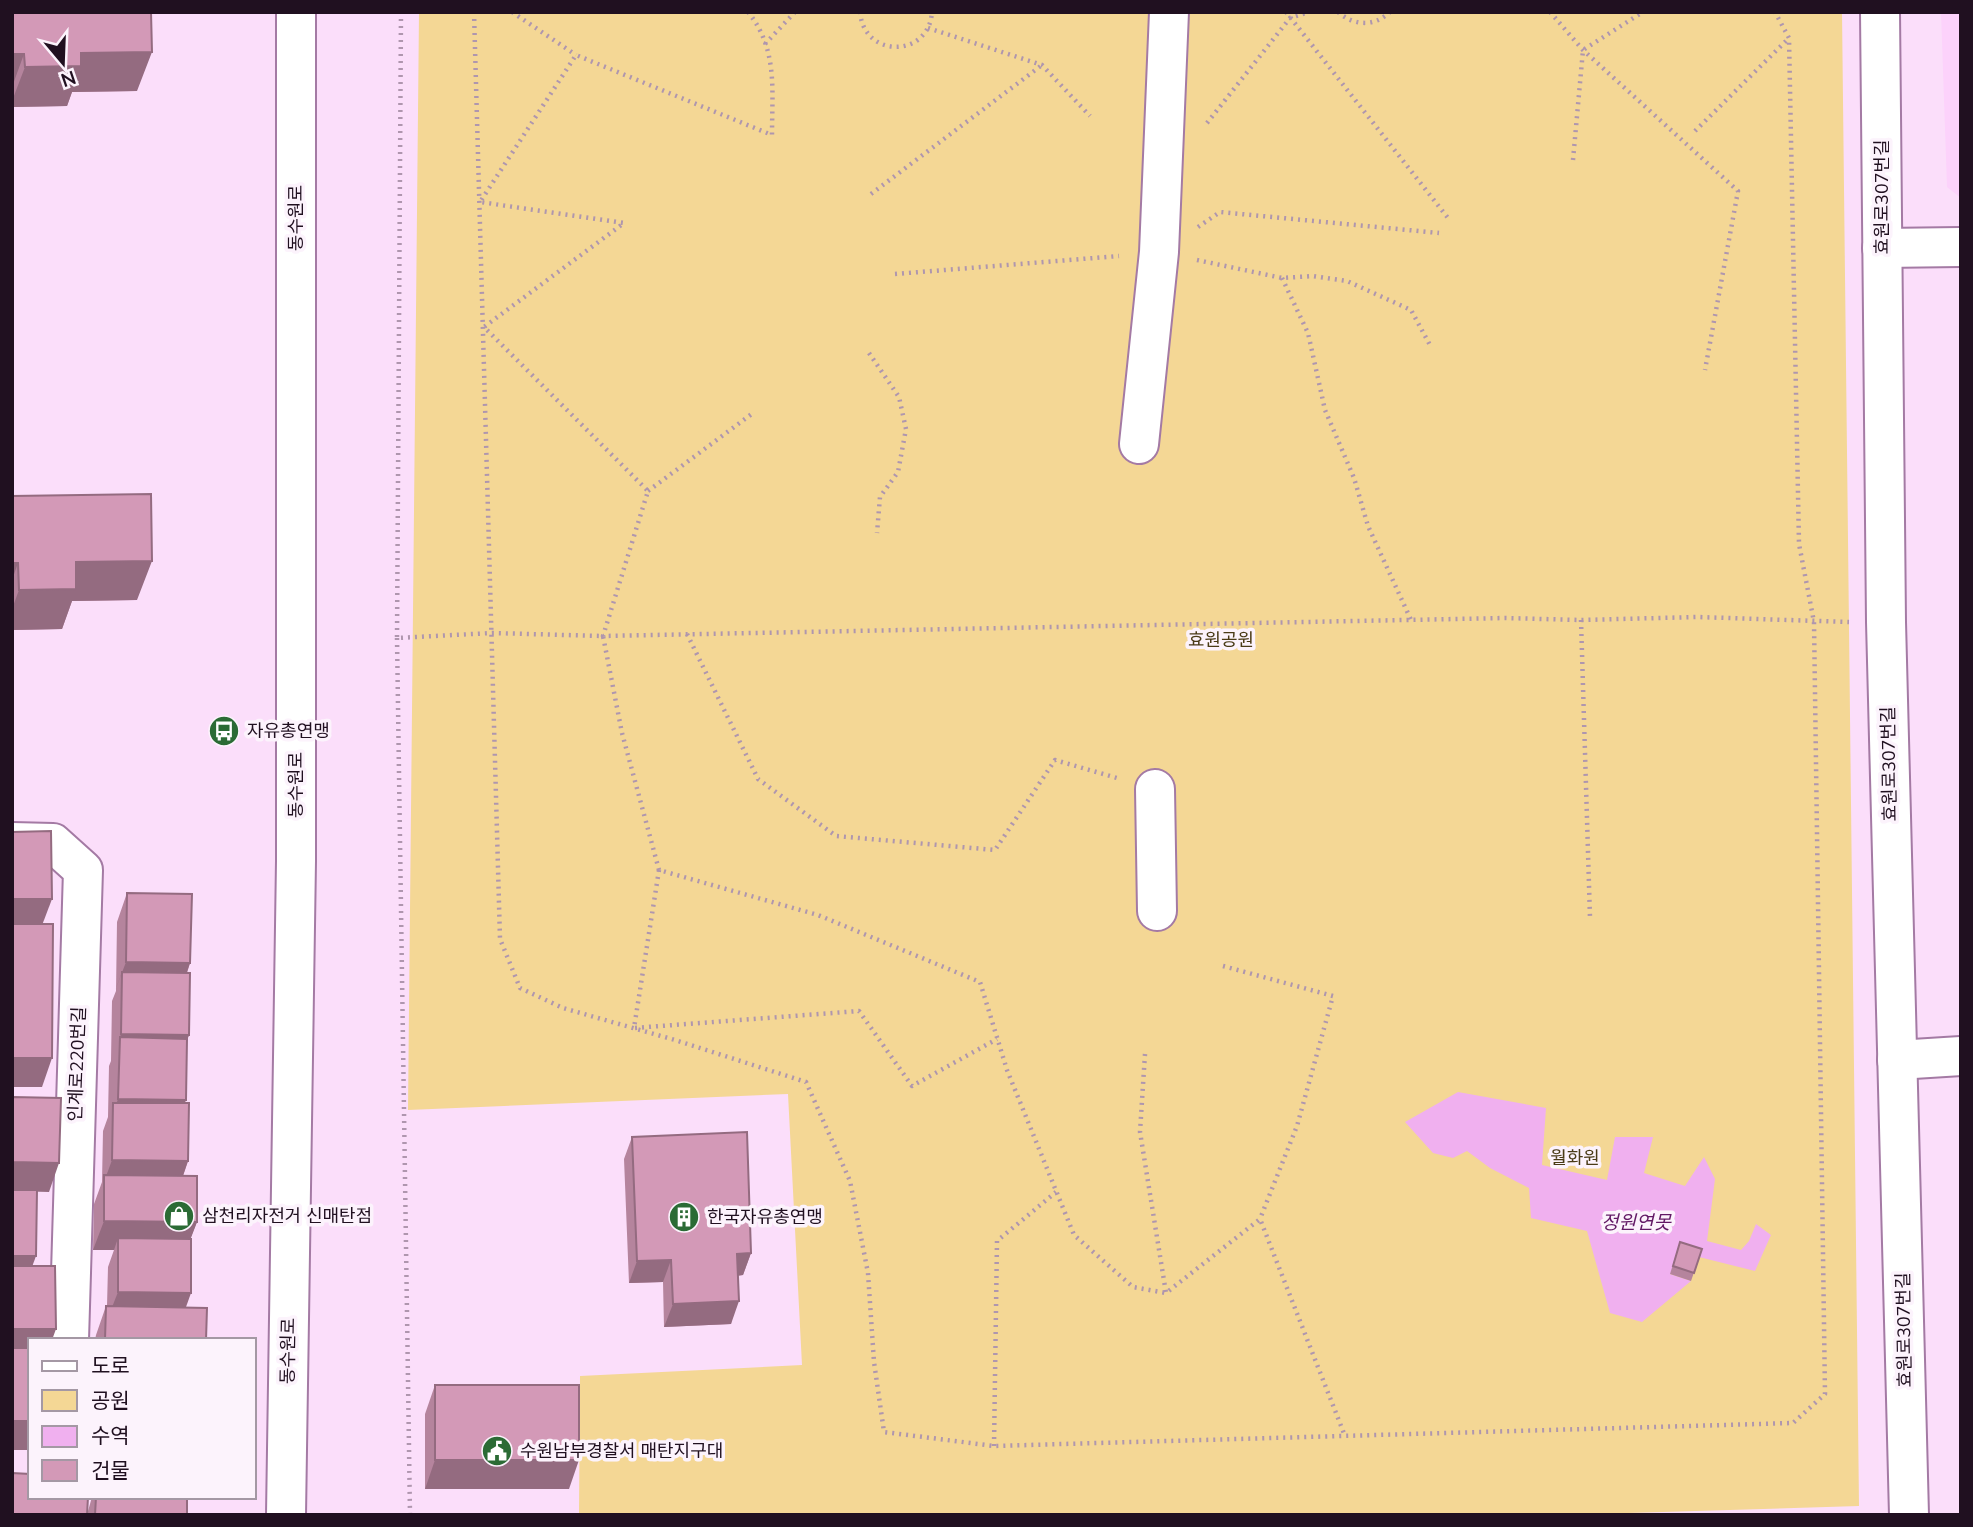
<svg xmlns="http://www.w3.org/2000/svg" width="1973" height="1527" font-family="'Nunito Sans','Noto Sans KR',sans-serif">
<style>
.built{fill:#fcd2fb}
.green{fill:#f4d795}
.water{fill:#f0b0ef}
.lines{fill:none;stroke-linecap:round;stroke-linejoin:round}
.street-casing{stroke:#a47aa4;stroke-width:42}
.secondary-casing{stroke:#a47aa4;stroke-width:42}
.path{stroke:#af96ae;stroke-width:4.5;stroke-dasharray:2 5;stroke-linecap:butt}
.street{stroke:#fff;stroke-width:38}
.secondary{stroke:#fff;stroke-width:38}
.wall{fill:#b5849d}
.shaded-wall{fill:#946b80}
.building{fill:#d399b7;stroke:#946b80;stroke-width:2}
.labels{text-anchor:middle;stroke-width:7;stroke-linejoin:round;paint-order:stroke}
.street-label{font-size:18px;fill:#201020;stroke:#fcf3fc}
.park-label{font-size:18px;fill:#4a3b17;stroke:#fcf3fc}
.poi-label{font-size:18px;fill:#201020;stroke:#fcf3fc;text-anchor:start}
.water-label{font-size:19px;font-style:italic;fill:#621965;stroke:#fcf3fc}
</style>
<rect width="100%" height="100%" fill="#fbdefa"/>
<path class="built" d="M1941 12H1961V198L1947 187Z"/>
<path class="green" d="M419 12H1842L1859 1506 1561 1515H579L580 1376 802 1365 788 1094 408 1110Z"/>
<path class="water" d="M1458 1092 1546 1108 1542 1165 1607 1180 1615 1137H1653L1644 1173 1685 1186 1704 1157 1715 1179 1707 1241 1741 1250 1749 1241 1756 1224 1771 1235 1755 1271 1699 1257 1670 1274 1691 1281 1642 1322 1610 1313 1587 1231 1531 1218 1529 1188 1490 1168 1467 1151 1453 1158 1433 1153 1405 1122Z"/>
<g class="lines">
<g class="street-casing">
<g id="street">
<path d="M1882 248 1961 247"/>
<path d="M1139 444 1159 252 1169 12"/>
<path d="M1155 789 1157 911"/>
<path d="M12 842 53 843 83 870 69 1340"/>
<path d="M1897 1060 1961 1056"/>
</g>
</g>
<g class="secondary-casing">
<g id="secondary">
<path d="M1880 12 1886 622 1909 1515"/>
<path d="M286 1515 296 861V12"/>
</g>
</g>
<g class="path">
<path d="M401 12 397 638 492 633 603 636 622 733 659 870 818 915 980 982 1007 1070 1074 1235 1133 1287 1166 1293"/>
<path d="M474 12 500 939 520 988 563 1008 675 1040 806 1082 850 1181 868 1273 874 1362 884 1432 994 1446 1793 1423 1825 1394 1814 622 1799 544 1789 38 1775 12"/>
<path d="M512 12 576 55"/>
<path d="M748 12C778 49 772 90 772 135L576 55 480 202 624 223 484 327 648 491 603 636 1505 618 1581 620 1697 617 1849 622"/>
<path d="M860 12C864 59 929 58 932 12"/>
<path d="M1286 12 1448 218"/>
<path d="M1338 12C1354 26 1374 27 1390 12"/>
<path d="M1550 12 1583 50 1738 191 1705 370"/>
<path d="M928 28 1042 65 1090 116"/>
<path d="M765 44 795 12"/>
<path d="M1207 123 1290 18 1309 12"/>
<path d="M1695 131 1789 38"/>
<path d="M1573 160 1583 50 1643 12"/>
<path d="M871 194 1042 65"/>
<path d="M1198 227 1220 212 1439 233"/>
<path d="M1197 260 1282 278 1313 276 1347 281 1411 310 1431 347"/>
<path d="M895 274 1119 256"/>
<path d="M1282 278 1308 333 1325 410 1354 478 1368 526 1411 620"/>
<path d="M869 353 899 397 906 429 898 472 880 497 877 533"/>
<path d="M648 491 753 413"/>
<path d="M1581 620 1590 918"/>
<path d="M687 634 758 779 836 836 995 850 1055 760 1117 778"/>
<path d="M397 638 410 1515"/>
<path d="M659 870 634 1028 859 1011 912 1086 997 1039"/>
<path d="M1223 966 1333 996 1297 1126 1260 1219"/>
<path d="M1145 1054 1140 1132 1166 1293 1260 1219 1345 1436"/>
<path d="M994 1446 997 1241 1056 1192"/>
</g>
<use href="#street" class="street"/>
<use href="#secondary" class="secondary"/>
</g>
<g class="wall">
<path d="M12 12 137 91 72 92 67 106 12 107Z"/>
<path d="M12 496 137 600 72 601 62 629 12 630Z"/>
<path d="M127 893 190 963 187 973 189 1035 187 1040 185 1103 188 1161 183 1176 197 1222 190 1239 185 1308 206 1340H95L96 1335 106 1306H107L108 1267 114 1250H93L94 1204 102 1182 103 1131 108 1117 109 1066 111 1061 112 1001 116 991 117 922Z"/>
<path d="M632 1137 751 1253 743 1275 738 1276 731 1324 664 1327 663 1282 629 1283 624 1159Z"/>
<path d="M1680 1242 1702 1249 1691 1281 1670 1274Z"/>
<path d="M435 1385 569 1489H425V1414Z"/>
<path d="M92 1497H187V1515H12L88 1511Z"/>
</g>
<g class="shaded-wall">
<path d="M152 52 137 91 72 92 67 106 12 107V101L25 67 81 53Z"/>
<path d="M12 54H24L12 87Z"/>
<path d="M152 561 137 600 72 601 62 629 12 630V609L19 590 76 562Z"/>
<path d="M12 563H18L12 580Z"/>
<path d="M12 899H52L41 928H12Z"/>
<path d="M126 962 190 963 180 992 122 972 115 991Z"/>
<path d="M121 1034 189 1035 178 1064 119 1040Z"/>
<path d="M12 1058H52L42 1087H12Z"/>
<path d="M118 1099 186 1100 175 1129 113 1114Z"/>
<path d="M112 1160 188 1161 178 1190 104 1182Z"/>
<path d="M12 1162 59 1163 49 1192 12 1191Z"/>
<path d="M104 1221 197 1222 186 1251 118 1238 114 1250H93Z"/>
<path d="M751 1253 743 1275 729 1276 737 1254Z"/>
<path d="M12 1256H36L28 1278H12Z"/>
<path d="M671 1260 663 1282 629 1283 637 1261Z"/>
<path d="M118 1292 191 1293 181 1321 107 1320Z"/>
<path d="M739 1301 731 1324 664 1327 673 1304Z"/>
<path d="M12 1329H56L52 1340H30V1357H12Z"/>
<rect x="12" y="1421" width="18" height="29"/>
<path d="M435 1460H579L569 1489H425Z"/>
</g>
<g class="building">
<path d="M12 12H151L152 52 81 53V66L25 67 24 54H12Z"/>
<path d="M151 494 152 561 76 562V589L19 590 18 563H12V496Z"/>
<path d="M51 831 52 899H12V832Z"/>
<path d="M127 893 192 894 190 963 126 962Z"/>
<path d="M12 924H53L52 1058H12Z"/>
<path d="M122 972 190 973 189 1035 121 1034Z"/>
<path d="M120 1037 187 1039 186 1100 118 1099Z"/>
<path d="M12 1097 61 1098 59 1163 12 1162Z"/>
<path d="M113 1103H189L188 1161 112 1160Z"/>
<path d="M747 1132 751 1253 737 1254 739 1301 673 1304 671 1260 637 1261 632 1137Z"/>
<path d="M104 1175 197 1176V1222L104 1221Z"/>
<path d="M12 1190H37L36 1256H12Z"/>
<path d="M118 1238 191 1239V1293L118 1292Z"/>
<path d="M1680 1242 1702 1249 1694 1273 1673 1266Z"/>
<path d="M12 1266H55L56 1329H12Z"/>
<path d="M106 1306 207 1308 206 1340H105Z"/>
<rect x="12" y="1348" width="18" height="73"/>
<rect x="435" y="1385" width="144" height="75"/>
<path d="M12 1473 30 1474V1497H88L87 1515H12Z"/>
<path d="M96 1497H187V1515H95Z"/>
</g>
<defs>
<g id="bus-disc" transform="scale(1.575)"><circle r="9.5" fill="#2b6b35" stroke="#fcf3fc"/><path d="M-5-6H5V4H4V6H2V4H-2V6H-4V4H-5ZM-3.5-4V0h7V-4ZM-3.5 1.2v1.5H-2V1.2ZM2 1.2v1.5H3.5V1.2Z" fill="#fff"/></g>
<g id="shop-disc" transform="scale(1.575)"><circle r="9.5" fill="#2b6b35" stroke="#fcf3fc"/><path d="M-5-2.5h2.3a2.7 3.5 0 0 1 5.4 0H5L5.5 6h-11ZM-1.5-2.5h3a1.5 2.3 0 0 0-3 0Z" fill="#fff"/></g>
<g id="building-disc" transform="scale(1.575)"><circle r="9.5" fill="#2b6b35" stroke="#fcf3fc"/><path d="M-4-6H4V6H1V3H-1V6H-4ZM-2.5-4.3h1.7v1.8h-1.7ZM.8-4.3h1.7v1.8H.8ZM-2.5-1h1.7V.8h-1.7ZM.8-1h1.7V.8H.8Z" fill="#fff"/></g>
<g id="civic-disc" transform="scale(1.575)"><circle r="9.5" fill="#2b6b35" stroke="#fcf3fc"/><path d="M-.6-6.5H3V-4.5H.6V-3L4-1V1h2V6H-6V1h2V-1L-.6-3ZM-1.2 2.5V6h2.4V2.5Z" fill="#fff"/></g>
</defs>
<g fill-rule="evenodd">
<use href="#bus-disc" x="224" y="731"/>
<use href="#shop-disc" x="179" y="1216"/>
<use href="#building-disc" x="684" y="1217"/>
<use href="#civic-disc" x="497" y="1451"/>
</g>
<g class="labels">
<g class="street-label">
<text transform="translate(1882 197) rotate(-90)" y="6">효원로307번길</text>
<text transform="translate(296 218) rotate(-90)" y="6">동수원로</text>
<text transform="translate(1889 764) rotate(-91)" y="6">효원로307번길</text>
<text transform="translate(296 785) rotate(-90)" y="6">동수원로</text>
<text transform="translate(77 1064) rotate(-88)" y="6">인계로220번길</text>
<text transform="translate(1904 1330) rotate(-91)" y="6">효원로307번길</text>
<text transform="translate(288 1351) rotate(-89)" y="6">동수원로</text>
</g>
<g class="park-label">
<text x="1221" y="646">효원공원</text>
<text x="1575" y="1164">월화원</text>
</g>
<g class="poi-label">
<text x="247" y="737">자유총연맹</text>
<text x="202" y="1222">삼천리자전거 신매탄점</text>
<text x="707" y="1223">한국자유총연맹</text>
<text x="520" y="1457">수원남부경찰서 매탄지구대</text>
</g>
<g class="water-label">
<text x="1636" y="1229">정원연못</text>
</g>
</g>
<rect width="1973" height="1527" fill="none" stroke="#201020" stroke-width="28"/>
<rect x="28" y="1338" width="228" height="161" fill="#fcf3fc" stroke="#a498a4" stroke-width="2"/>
<rect x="42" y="1361" width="35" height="10" fill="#ffffff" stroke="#a498a4" stroke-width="2"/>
<text x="91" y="1373" font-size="21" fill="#201020">도로</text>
<rect x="42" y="1390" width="35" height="21" fill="#f4d795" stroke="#a498a4" stroke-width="2"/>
<text x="91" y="1408" font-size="21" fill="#201020">공원</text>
<rect x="42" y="1426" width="35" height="21" fill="#f0b0ef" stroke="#a498a4" stroke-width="2"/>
<text x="91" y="1443" font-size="21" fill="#201020">수역</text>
<rect x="42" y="1460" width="35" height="21" fill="#d399b7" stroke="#a498a4" stroke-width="2"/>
<text x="91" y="1478" font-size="21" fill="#201020">건물</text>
<g transform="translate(63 63) rotate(161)" stroke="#fcf3fc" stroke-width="5" paint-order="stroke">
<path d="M0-5L12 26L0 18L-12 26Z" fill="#201020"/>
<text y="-10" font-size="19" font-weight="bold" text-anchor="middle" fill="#201020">N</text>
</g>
</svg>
